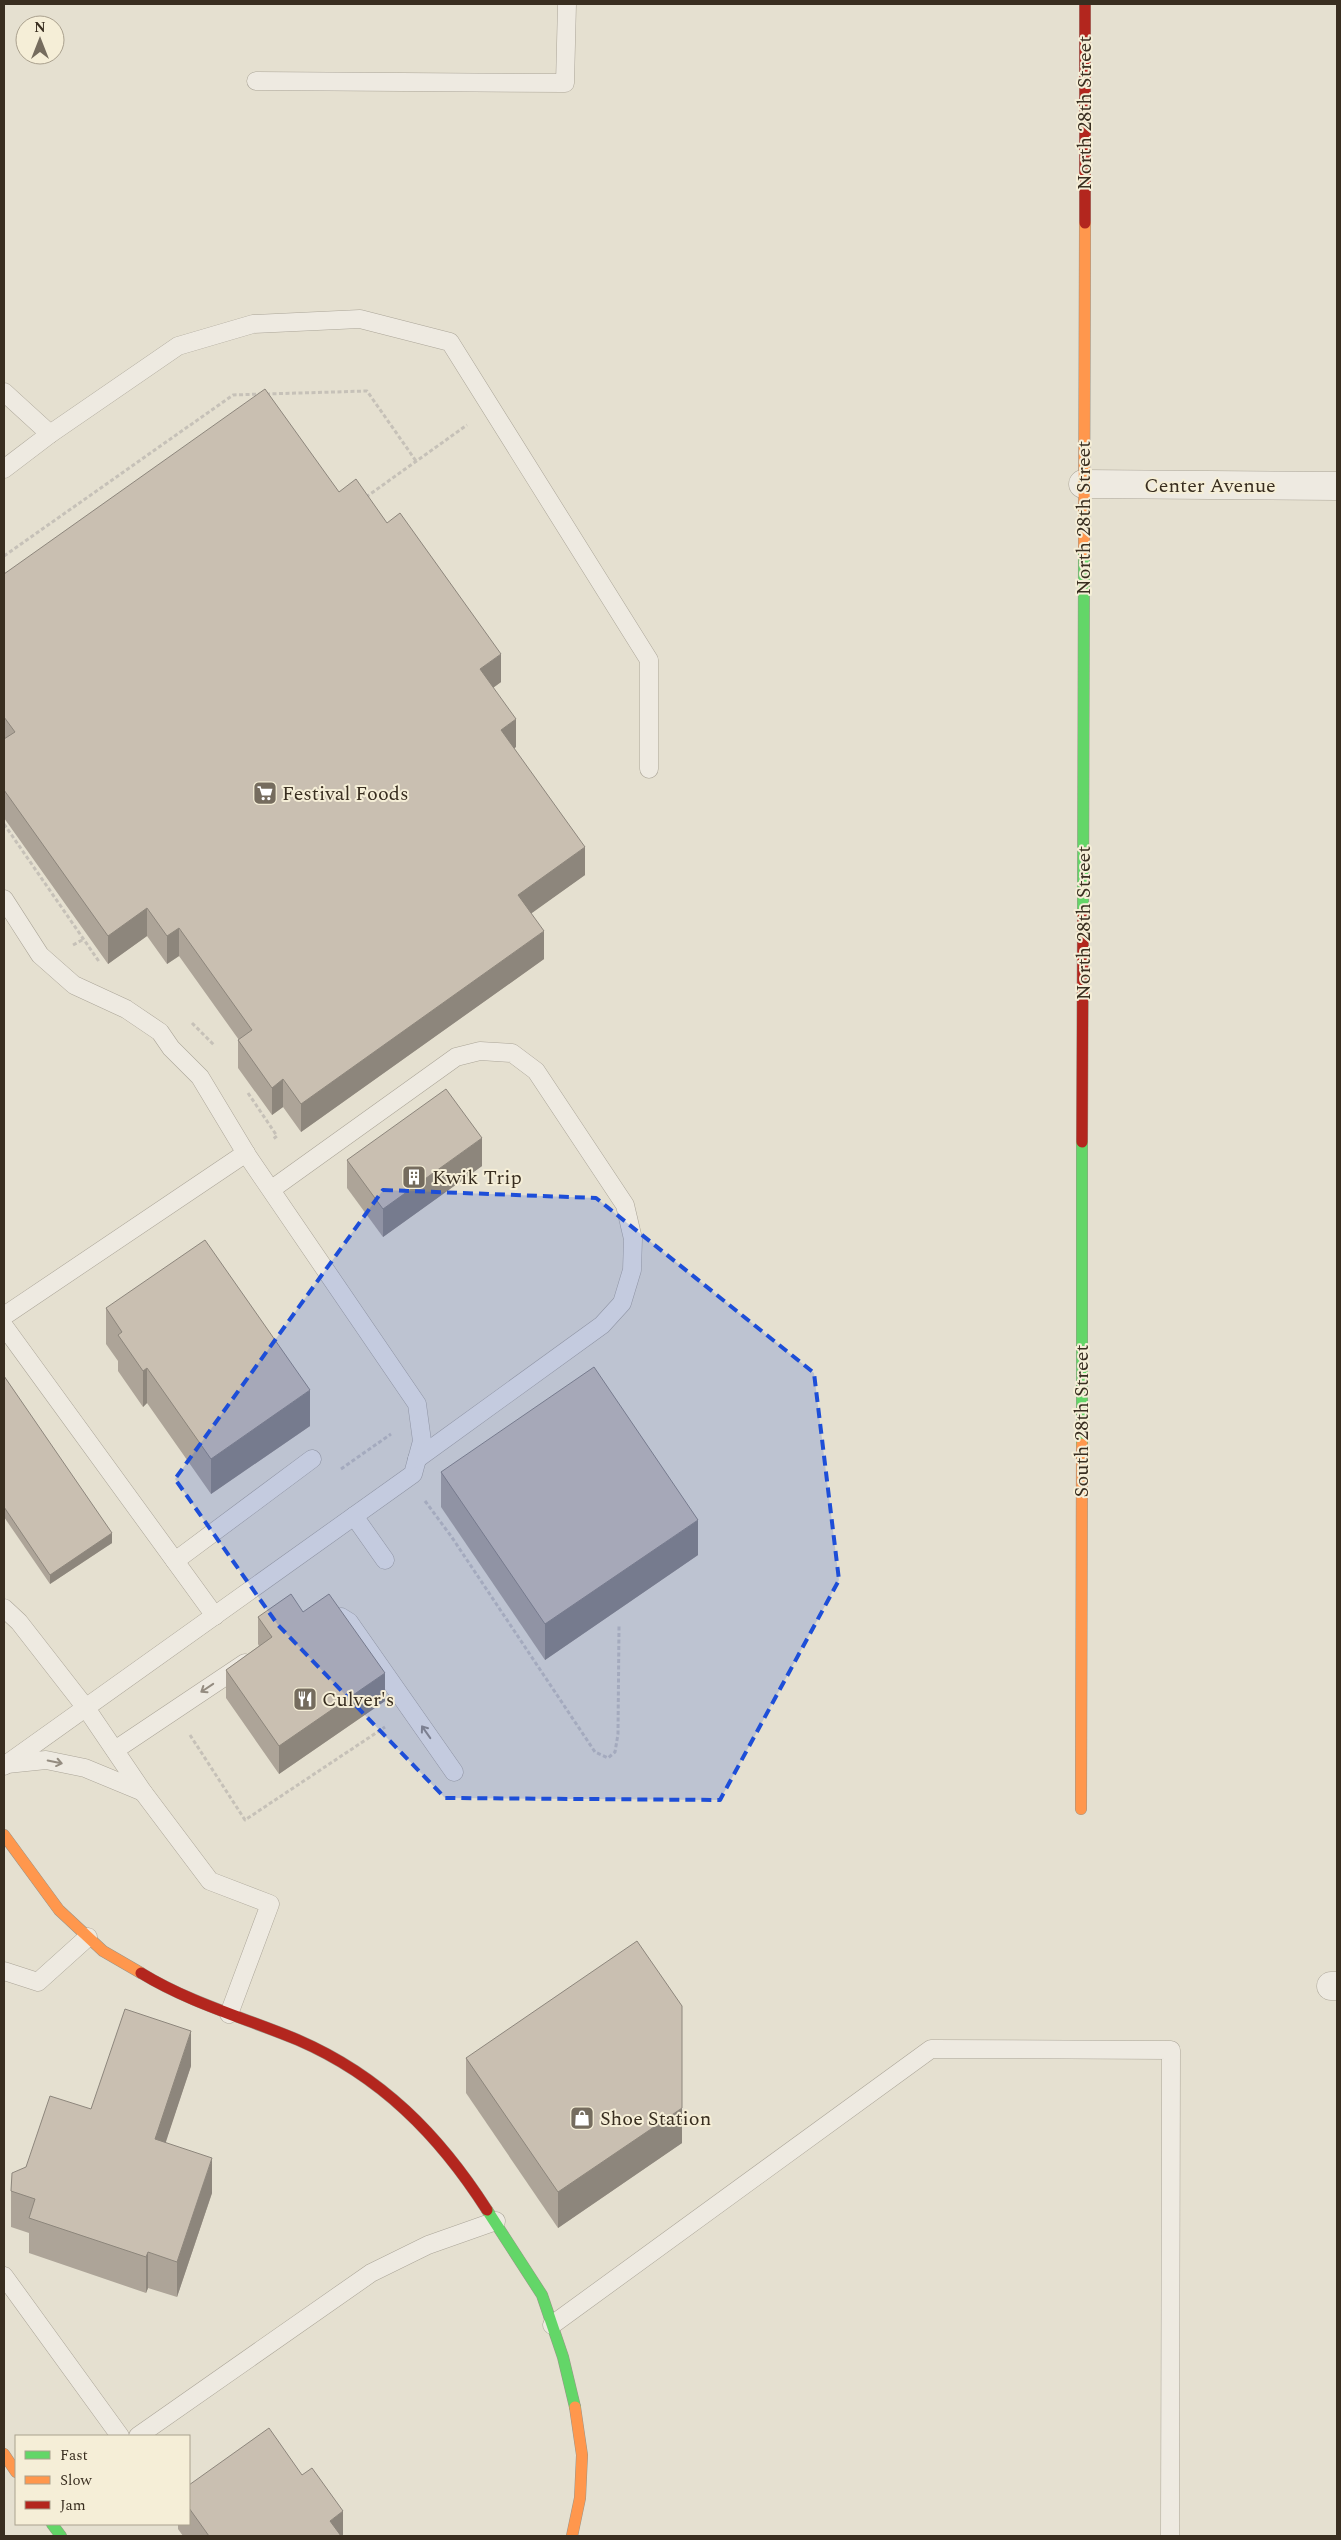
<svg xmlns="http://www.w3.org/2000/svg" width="1341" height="2540" font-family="Spectral,serif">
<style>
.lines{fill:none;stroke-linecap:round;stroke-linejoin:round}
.lane-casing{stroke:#aba598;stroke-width:19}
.street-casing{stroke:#aba598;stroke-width:29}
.fast-casing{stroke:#9a9488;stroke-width:12}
.slow-casing{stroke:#9a9488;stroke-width:12}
.jam-casing{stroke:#9a9488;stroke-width:12}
.path{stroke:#c6c1b8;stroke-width:3;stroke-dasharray:4 2.5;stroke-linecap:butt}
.lane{stroke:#eeeae1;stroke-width:18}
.street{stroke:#eeeae1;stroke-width:28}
.fast{stroke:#63d668;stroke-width:11}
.slow{stroke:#ff974d;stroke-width:11}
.jam{stroke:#b3261e;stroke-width:11}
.wall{fill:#ada498}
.shaded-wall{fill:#8d867c}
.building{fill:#c9bfb1;stroke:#8d867c}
.oneway{stroke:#948c80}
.marked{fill:#1d4ed8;fill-opacity:0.2;stroke:#1d4ed8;stroke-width:4;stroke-dasharray:10 6;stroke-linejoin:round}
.labels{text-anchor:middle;stroke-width:4;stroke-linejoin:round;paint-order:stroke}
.street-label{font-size:20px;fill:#392e20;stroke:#f5eed7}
.poi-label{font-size:20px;fill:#392e20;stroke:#f5eed7;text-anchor:start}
</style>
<rect width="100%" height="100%" fill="#e5e0d0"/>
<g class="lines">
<g class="lane-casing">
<g id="lane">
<path d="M256 81 565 83 567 4"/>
<path d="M4 392 50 434"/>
<path d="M4 469 50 434 178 346 253 324 360 319 450 342 649 660V769"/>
<path d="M4 899 40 955 74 985 126 1009 160 1032 171 1048 200 1077 247 1155 417 1404 422 1441 413 1474 4 1766"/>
<path d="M272 1189 456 1057 480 1051 512 1053 536 1071 625 1205 633 1239 632 1270 622 1303 602 1325 417 1459"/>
<path d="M4 1316 246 1153"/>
<path d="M4 1326 215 1616"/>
<path d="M354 1516 385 1560"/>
<path d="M175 1561 312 1459"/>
<path d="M4 1608 19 1622 86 1708 143 1792 210 1881 270 1904 229 2014"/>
<path d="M341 1617 349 1622 454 1772"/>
<path d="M115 1750 245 1663"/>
<path d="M7 1764 46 1760 85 1768 143 1792"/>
<path d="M4 1971 38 1982 88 1937"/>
<path d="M4 2276 120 2436"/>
<path d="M552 2325 931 2049 1171 2050 1170 2536"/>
<path d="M138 2436 371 2273 428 2245 496 2221"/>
</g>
</g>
<g class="street-casing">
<g id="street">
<path d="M1083 484 1337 486"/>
<path d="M1331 1986H1337"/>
</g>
</g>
<g class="fast-casing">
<g id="fast">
<path d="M1083 916 1084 552"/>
<path d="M1082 1444V1142"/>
<path d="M487 2210 542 2295 563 2357 575 2407"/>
<path d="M52 2524 61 2536"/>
</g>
</g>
<g class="slow-casing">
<g id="slow">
<path d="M1084 552 1085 223"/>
<path d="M1081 1809 1082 1444"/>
<path d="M4 1835 59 1910 103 1951 141 1973"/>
<path d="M4 2454 16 2472"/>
<path d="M572 2536 580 2498 582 2455 575 2407"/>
</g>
</g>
<g class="jam-casing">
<g id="jam">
<path d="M1085 223V4"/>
<path d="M1082 1142 1083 916"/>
<path d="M141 1973C190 2003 245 2018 298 2040 381 2076 439 2135 487 2210"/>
</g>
</g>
<g class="path">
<path d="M266 394 367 391 416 461"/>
<path d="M366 497 467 425"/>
<path d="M4 556 233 395 260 394"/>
<path d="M4 824 100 963"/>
<path d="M73 945 84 939"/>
<path d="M192 1023 214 1045"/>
<path d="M248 1093 277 1136 273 1139"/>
<path d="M341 1469 391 1434"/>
<path d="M425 1501 451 1536 595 1752 608 1758 615 1752 618 1734 619 1626"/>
<path d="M190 1735 245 1820 385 1727"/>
</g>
<use href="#lane" class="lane"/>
<use href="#street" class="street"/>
<use href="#fast" class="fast"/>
<use href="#slow" class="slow"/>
<use href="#jam" class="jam"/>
</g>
<g class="wall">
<path d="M339 492 501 682 493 688 516 747 514 748 585 875 531 913 544 959 301 1132 283 1107 272 1115 238 1068V1040H239L179 956 167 964 147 936 108 964 4 818V574Z"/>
<path d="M347 1160 482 1166 383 1237 347 1188Z"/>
<path d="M106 1308 310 1426 211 1494 147 1403 143 1407 118 1371V1361L106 1344Z"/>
<path d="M4 1376 112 1543 50 1584 4 1517Z"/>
<path d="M441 1472 698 1555 545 1660 441 1507Z"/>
<path d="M303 1612 385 1701 279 1774 226 1698V1670L259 1646 258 1644V1617Z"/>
<path d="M466 2058 682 2143 558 2228 466 2093Z"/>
<path d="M191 2066 165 2143 212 2193 177 2297 148 2288 146 2293 29 2253V2233L11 2227V2191L26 2167 91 2109Z"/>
<path d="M189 2485 343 2536H183L178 2529V2524H189Z"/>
</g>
<g class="shaded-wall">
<path d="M501 654V682L480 697V669Z"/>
<path d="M516 719V747L501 758V730Z"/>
<path d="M585 847V875L518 923V895Z"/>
<path d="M147 908V936L108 964V936Z"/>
<path d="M179 928V956L167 964V936Z"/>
<path d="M544 931V959L301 1132V1104Z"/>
<path d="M283 1079V1107L272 1115V1088Z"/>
<path d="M482 1138V1166L383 1237V1209Z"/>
<path d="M147 1368V1403L143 1407V1371Z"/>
<path d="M310 1390V1426L211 1494V1459Z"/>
<path d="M698 1520V1555L545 1660V1624Z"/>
<path d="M112 1533V1543L50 1584V1575Z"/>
<path d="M385 1673V1701L279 1774V1746Z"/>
<path d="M191 2031V2066L155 2175V2139Z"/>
<path d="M682 2108V2143L558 2228V2192Z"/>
<path d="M212 2158V2193L177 2297V2262Z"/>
<path d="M148 2252V2288L146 2293V2257Z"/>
<path d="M343 2511V2536H330V2521Z"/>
</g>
<g class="building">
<path d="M265 389 339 492 356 479 387 523 400 513 501 654 480 669 516 719 501 730 585 847 518 895 544 931 301 1104 283 1079 272 1088 238 1040 252 1030 179 928 167 936 147 908 108 936 4 790V739L15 732 4 717V574Z"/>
<path d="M446 1089 482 1138 383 1209 347 1160Z"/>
<path d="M205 1240 310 1390 211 1459 147 1368 143 1371 118 1335 122 1332 106 1308Z"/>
<path d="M594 1367 698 1520 545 1624 441 1472Z"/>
<path d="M4 1376 112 1533 50 1575 4 1507Z"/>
<path d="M291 1594 303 1612 329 1594 385 1673 279 1746 226 1670 272 1637 258 1617Z"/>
<path d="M637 1941 682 2006V2108L558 2192 466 2058Z"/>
<path d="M125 2009 191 2031 155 2139 212 2158 177 2262 148 2252 146 2257 29 2218 35 2199 11 2191 12 2173 26 2167 50 2096 91 2109Z"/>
<path d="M269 2428 302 2475 312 2468 343 2511 330 2521 341 2536H208H209L189 2508V2485Z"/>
</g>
<defs><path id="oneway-shaft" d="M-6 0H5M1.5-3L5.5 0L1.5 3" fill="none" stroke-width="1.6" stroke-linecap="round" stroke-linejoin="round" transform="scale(1.25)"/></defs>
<g class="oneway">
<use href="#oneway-shaft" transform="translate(207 1688) rotate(146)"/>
<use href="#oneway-shaft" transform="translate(426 1732) rotate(-125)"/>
<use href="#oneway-shaft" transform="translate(55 1762) rotate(12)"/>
</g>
<path class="marked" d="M383 1190 596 1198 814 1373 839 1580 720 1800 445 1798 278 1625 175 1479Z"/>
<defs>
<g id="supermarket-square" transform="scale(1.25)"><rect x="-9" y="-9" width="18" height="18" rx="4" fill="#756c5e" stroke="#f5eed7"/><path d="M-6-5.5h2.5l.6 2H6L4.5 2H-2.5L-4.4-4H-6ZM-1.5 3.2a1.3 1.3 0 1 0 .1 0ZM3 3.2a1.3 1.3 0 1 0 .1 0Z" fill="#fff"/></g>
<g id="building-square" transform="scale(1.25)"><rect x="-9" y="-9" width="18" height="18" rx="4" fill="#756c5e" stroke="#f5eed7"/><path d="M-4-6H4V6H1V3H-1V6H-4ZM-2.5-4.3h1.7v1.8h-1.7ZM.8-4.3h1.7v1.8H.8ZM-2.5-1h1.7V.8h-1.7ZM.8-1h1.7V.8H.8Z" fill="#fff"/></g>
<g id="restaurant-square" transform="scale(1.25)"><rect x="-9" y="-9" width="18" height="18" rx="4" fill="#756c5e" stroke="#f5eed7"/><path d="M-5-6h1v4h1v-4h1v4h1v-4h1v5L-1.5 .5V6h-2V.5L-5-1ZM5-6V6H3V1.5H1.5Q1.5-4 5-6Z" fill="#fff"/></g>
<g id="shop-square" transform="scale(1.25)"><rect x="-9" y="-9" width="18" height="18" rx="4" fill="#756c5e" stroke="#f5eed7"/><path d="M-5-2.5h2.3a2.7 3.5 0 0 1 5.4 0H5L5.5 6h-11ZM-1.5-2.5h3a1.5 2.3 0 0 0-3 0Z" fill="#fff"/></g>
</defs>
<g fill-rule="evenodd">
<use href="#supermarket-square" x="265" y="793"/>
<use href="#building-square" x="414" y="1177"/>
<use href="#restaurant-square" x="305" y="1699"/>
<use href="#shop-square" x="582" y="2118"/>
</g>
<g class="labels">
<g class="street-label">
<text transform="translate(1084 113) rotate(-90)" y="7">North 28th Street</text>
<text x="1210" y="492">Center Avenue</text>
<text transform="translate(1083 518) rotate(-90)" y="7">North 28th Street</text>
<text transform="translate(1083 923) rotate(-90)" y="7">North 28th Street</text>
<text transform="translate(1081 1421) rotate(-90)" y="7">South 28th Street</text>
</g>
<g class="poi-label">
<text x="282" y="800">Festival Foods</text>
<text x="432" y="1184">Kwik Trip</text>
<text x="322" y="1706">Culver's</text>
<text x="600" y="2125">Shoe Station</text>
</g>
</g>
<rect width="1341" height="2540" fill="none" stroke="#392e20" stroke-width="10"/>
<rect x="15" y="2435" width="175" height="90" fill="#f5eed7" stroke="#aaa18e"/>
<rect x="25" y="2451" width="25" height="8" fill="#63d668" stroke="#aaa18e"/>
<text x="60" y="2460" font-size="15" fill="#392e20">Fast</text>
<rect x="25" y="2476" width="25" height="8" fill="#ff974d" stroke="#aaa18e"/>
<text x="60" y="2485" font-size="15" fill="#392e20">Slow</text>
<rect x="25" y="2501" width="25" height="8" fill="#b3261e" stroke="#aaa18e"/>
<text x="60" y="2510" font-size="15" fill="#392e20">Jam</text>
<g transform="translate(40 40)"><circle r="24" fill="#f5eed7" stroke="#aaa18e"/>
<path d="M0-4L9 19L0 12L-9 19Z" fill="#756c5e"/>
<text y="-8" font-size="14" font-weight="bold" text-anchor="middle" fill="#392e20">N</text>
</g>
</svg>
